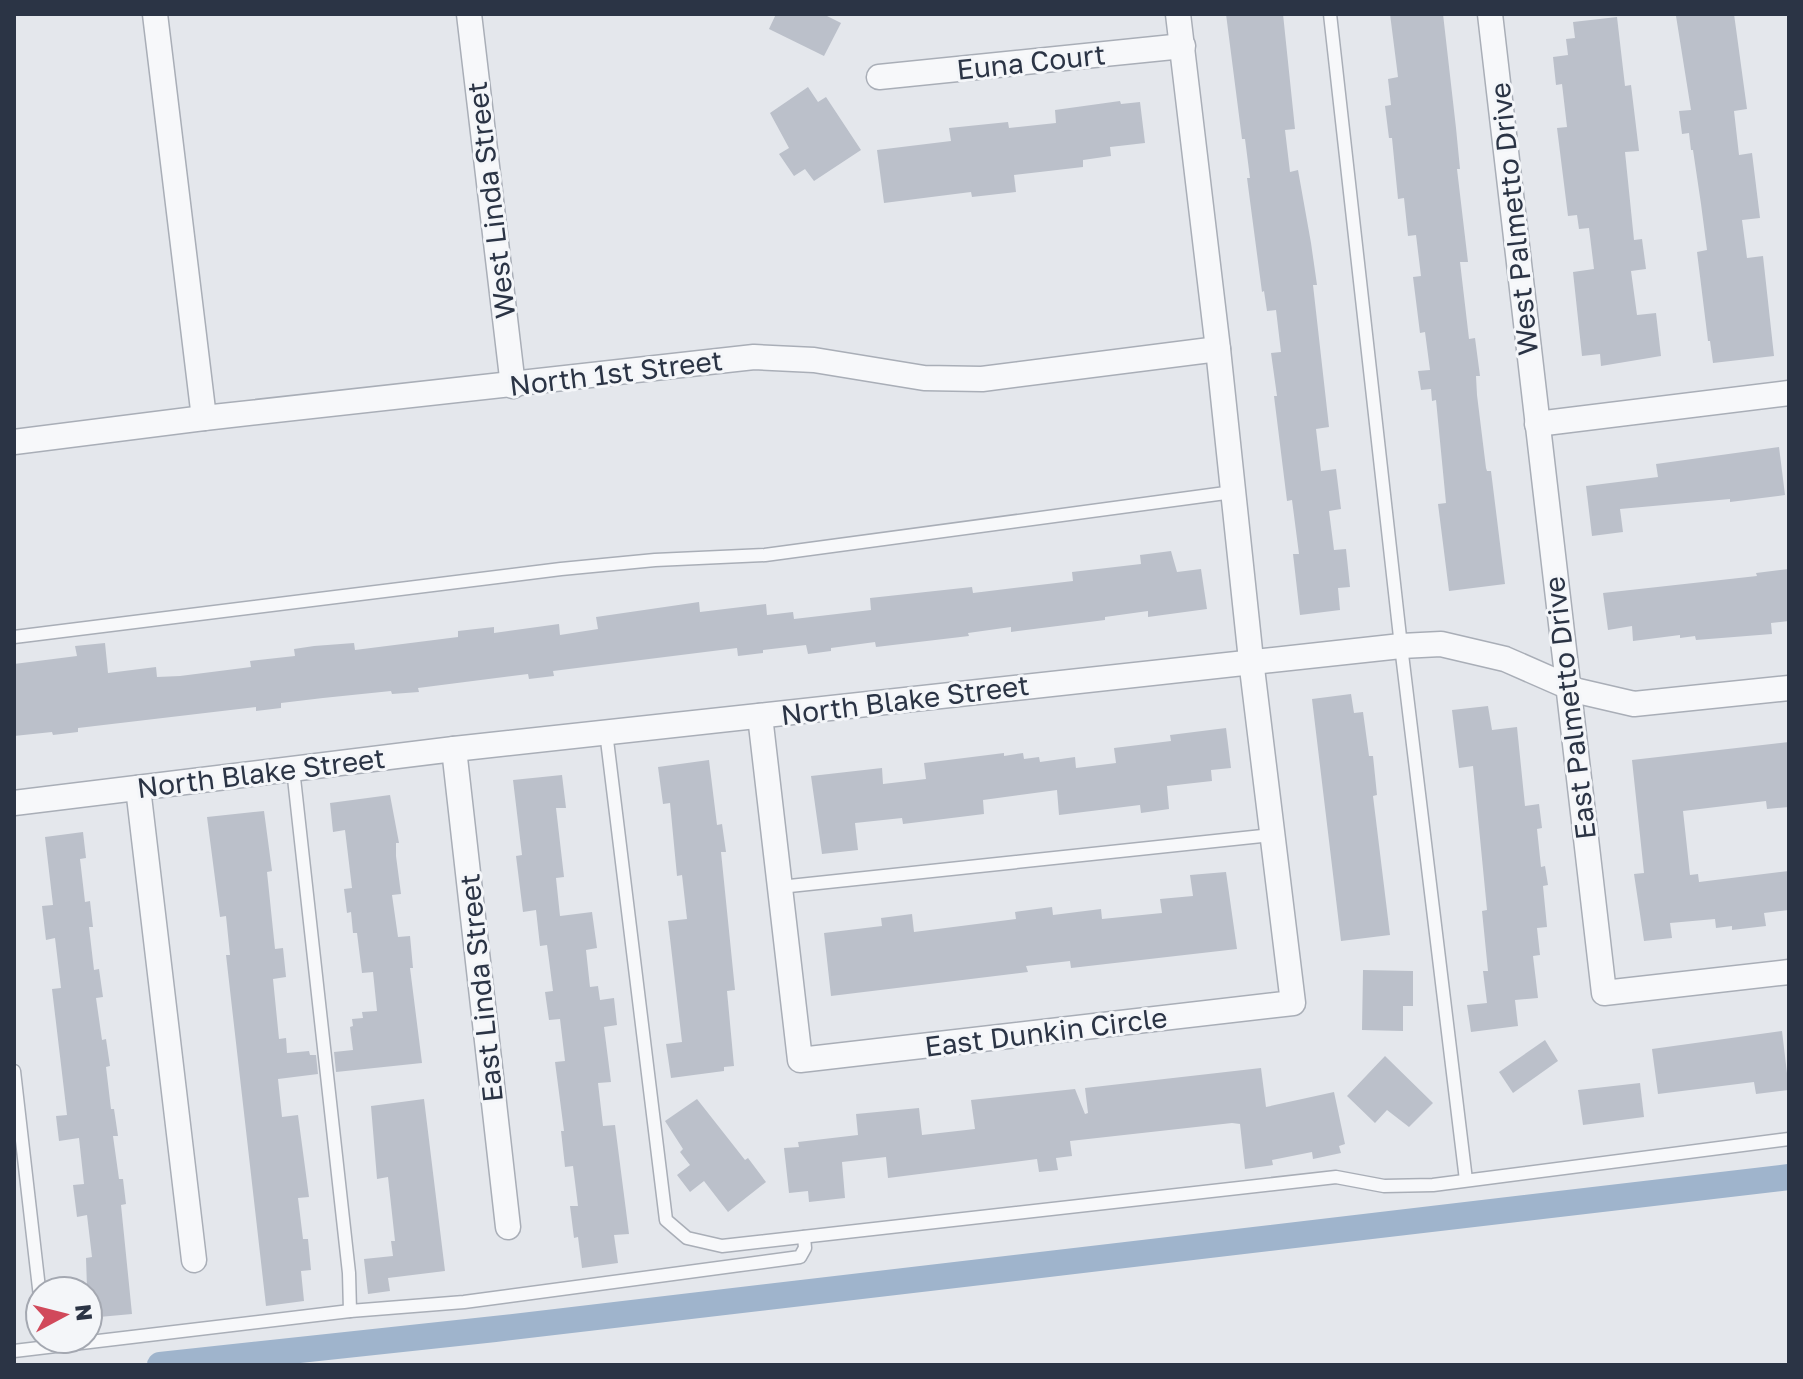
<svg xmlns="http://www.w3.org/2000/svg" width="1803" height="1379" font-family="'Golos Text',sans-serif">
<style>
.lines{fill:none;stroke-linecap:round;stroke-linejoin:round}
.canal{stroke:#9fb4cc;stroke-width:26}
.building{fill:#bbc0ca}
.service-casing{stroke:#a9aeb7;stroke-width:15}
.minor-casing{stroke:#a9aeb7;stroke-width:27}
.service{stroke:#f7f8fa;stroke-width:12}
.minor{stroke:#f7f8fa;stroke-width:24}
.labels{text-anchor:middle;stroke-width:6;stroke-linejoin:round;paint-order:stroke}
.street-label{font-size:28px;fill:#2b3445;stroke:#f4f6f9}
</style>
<rect width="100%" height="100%" fill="#e4e7ec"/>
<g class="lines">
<path class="canal" d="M160 1365 495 1329 1789 1177"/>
</g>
<g class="building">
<path d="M776 14H823L841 23 824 56 769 29Z"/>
<path d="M1226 14H1283L1295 129 1285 130 1290 172 1298 170 1311 243 1317 285H1313L1329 427 1316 429 1321 471 1336 469 1341 509 1329 511 1334 550 1346 549 1350 587 1338 588 1340 610 1300 615 1293 554H1299L1292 500 1287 501 1274 396H1277L1271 353 1281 352 1276 310 1267 311 1264 291 1262 292 1247 178H1250L1245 139H1242Z"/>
<path d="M1390 14H1443L1456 128 1460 169H1457L1468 262H1460L1469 339 1475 338 1480 376H1476L1477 395 1486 468 1487 471H1491L1505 584 1449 591 1438 504 1446 503 1436 400 1432 401 1431 389 1421 390 1418 371 1430 370 1425 332 1420 333 1413 277 1421 276 1416 235 1408 236 1404 198 1398 199 1392 138H1389L1385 106 1391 105 1388 79 1398 77Z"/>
<path d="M1696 14H1734L1747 109 1734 111 1739 155 1752 153 1760 218 1742 220 1747 258 1763 256 1774 356 1713 363 1710 341H1708L1697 252 1707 250 1701 204 1693 150H1691L1689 133 1682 134 1679 111 1691 110 1676 16Z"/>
<path d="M1617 17 1625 86 1631 85 1639 151 1625 152 1634 240 1642 239 1646 269 1631 271 1637 315 1656 313 1661 356 1601 366 1600 354 1582 356 1573 272 1594 269 1589 228 1579 229 1577 215 1568 216 1557 128 1567 127 1562 84 1556 85 1553 57 1568 55 1566 39 1575 38 1573 22Z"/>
<path d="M808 87 818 102 826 97 861 150 814 181 805 169 794 176 779 154 789 148 770 113Z"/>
<path d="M1120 101 1121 104 1140 102 1145 143 1110 147 1111 156 1083 160V167L1014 175 1016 192 972 197 971 192 884 203 877 150 951 141 949 128 1008 122 1009 128 1056 123 1055 110Z"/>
<path d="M1779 447 1785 495 1730 502V499L1620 509 1623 532 1592 536 1586 486 1658 477 1656 464Z"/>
<path d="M1171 551 1177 572 1201 569 1207 609 1148 617V611L1105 617V620L1011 632V627L968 633 969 636 876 647 875 642 831 648V651L808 654 806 645 763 650V653L738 656 737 648 553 671 554 676 529 679 528 674 418 688 419 692 392 694 391 691 323 698 281 703V708L256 711V707L78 728V732L53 735 52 732 14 736V664L77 656 75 646 105 643 108 673 156 667 157 677 180 676 251 667 250 661 295 656 294 649 314 646 354 643 355 650 458 637V631L494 627V633L559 624 560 635 598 629 596 617 699 602 700 612 766 604 767 615 793 612 794 619 871 610 870 598 972 587 973 593 1073 581 1072 572 1141 564 1140 555Z"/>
<path d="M1789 569V621L1771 623 1772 634 1696 640 1695 636 1680 638V635L1633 641 1632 626 1608 630 1603 593 1757 576 1756 573Z"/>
<path d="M1351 694 1354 713 1363 712 1369 756H1373L1377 795 1373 796 1390 935 1341 941 1312 699Z"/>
<path d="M1488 706 1492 730 1517 727 1525 806 1539 804 1542 828 1537 829 1541 867 1545 866 1548 885 1543 886 1547 927 1537 928 1540 955 1533 956 1538 998 1515 1000 1518 1026 1471 1032 1467 1005 1487 1003 1483 971H1488L1482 911 1487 910 1473 766 1459 768 1452 710Z"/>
<path d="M1226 728 1231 768 1211 770 1212 781 1167 786 1169 809 1141 813 1140 805 1059 815 1057 790 983 800 984 814 903 824 902 818 855 823 858 850 822 854 811 776 882 768 883 784 926 779 924 763 1004 753V756L1023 753 1024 759 1039 757 1040 762 1075 757 1076 768 1116 763 1114 748 1171 741 1170 735Z"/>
<path d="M1789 742V807L1767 809 1766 801 1683 811 1690 875 1698 874 1699 882 1789 871V910L1764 913 1766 926 1732 930V926L1716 928 1715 919 1670 923 1672 938 1644 941 1634 874 1644 873 1632 760Z"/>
<path d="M709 760 717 825 722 824 726 852H721L735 990 727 991 734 1066 724 1067V1071L671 1078 666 1044 682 1042 668 921 687 919 682 875 677 876 670 803 663 804 658 767Z"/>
<path d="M562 775 566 808H556L564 877 556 878 560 916 592 912 597 948 586 950 590 987 598 986 600 1000 614 998 617 1025 604 1027 611 1082 598 1083 603 1126 615 1125 629 1234 614 1235 618 1263 582 1268 578 1237 574 1238 570 1206H578L573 1166 565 1167 561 1131H564L555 1062 565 1061 560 1019 549 1020 545 992 553 991 547 945 540 946 536 910 523 912 516 856 522 855 513 780Z"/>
<path d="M390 795 399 843H396V856L401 894 392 895 398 937 410 936 413 968H410L422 1063 336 1072 334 1052 353 1050 350 1027 353 1026 352 1019 363 1018 362 1012 377 1011 373 972 362 973 357 933H353L351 912 347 913 344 889 352 888 345 830 333 832 330 803Z"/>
<path d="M264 811 272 871 267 872 275 949 283 948 286 977 273 979 279 1039 286 1038 287 1053 309 1051 310 1055H316L318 1074 278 1079 282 1117 298 1115 309 1197 298 1198 303 1239H308L311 1270 301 1271 304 1301 266 1306 226 955H230L226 916 220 917 207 817Z"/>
<path d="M83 832 86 858 80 859 85 902 90 901 93 927H89L94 970 99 969 103 997 96 998 102 1040 106 1039 110 1066 106 1067 111 1109H114L118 1136H113L119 1179H123L126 1204 121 1205 132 1314 88 1318 86 1258 92 1257 87 1215 77 1217 73 1185 84 1184 79 1138 59 1141 56 1116 67 1115 52 989 61 988 55 938 46 940 42 906 53 905 45 837Z"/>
<path d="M1226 872 1237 949 1071 968 1070 961 1026 966 1028 972 831 996 824 933 882 926 881 918 912 914 914 932 1016 919 1015 912 1052 907 1053 915 1101 909 1102 919 1162 913 1160 899 1193 896 1190 875Z"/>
<path d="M1363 970 1413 971V1006H1403V1031L1362 1030Z"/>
<path d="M1782 1031 1789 1090 1756 1094 1754 1082 1658 1094 1652 1049Z"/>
<path d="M1545 1040 1558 1061 1513 1093 1499 1072Z"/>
<path d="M1385 1056 1433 1103 1409 1127 1387 1110 1375 1123 1347 1096Z"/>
<path d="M1261 1068 1266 1107 1334 1092 1345 1144 1339 1146 1341 1153 1313 1159 1312 1152 1272 1160 1273 1165 1245 1169 1240 1124 1232 1123 1070 1141 1072 1156 1056 1158 1058 1170 1039 1172 1037 1159 888 1178 886 1157 842 1162 845 1198 809 1202 808 1191 789 1193 784 1148 799 1147 798 1142 858 1135 856 1114 919 1108 922 1135 975 1129 971 1100 1075 1089 1085 1114 1088 1113 1085 1088Z"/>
<path d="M1640 1083 1644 1117 1583 1125 1578 1090Z"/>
<path d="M424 1099 445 1271 388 1278 390 1291 368 1294 364 1259 393 1256 391 1241H395L388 1177 377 1179 371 1106Z"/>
<path d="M697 1099 745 1160 748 1158 766 1182 728 1212 704 1181 690 1192 677 1175 690 1165 680 1152 683 1149 665 1121Z"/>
</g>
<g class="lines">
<g class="service-casing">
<g id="service">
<path d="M1330 14 1401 646 1466 1180"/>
<path d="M14 637 561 569 655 560 765 555 1233 492"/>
<path d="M606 732 666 1220 687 1238 722 1246 1336 1177 1384 1186 1433 1185 1789 1139"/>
<path d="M293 769 349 1273 350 1311"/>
<path d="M780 887 1272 835"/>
<path d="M14 1071 40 1297"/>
<path d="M14 1351 350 1311 464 1302 800 1257 805 1248 804 1237"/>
</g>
</g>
<g class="minor-casing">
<g id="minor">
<path d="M155 14 204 418"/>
<path d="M469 14 513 386"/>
<path d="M1490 14 1604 993 1789 972"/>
<path d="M879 77 1183 46"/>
<path d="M1537 424 1789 393"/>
<path d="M14 442 204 418 754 357 814 360 924 378 982 379 1218 349"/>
<path d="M760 716 800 1060 1293 1003 1251 660 1218 349 1178 14"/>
<path d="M454 749 508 1227"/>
<path d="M138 788 194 1260"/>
<path d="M14 803 454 749 1401 646 1441 644 1505 659 1578 691 1634 704 1789 688"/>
</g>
</g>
<use href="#service" class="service"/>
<use href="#minor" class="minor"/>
</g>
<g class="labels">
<g class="street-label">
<text transform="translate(1031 62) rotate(-6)" y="10">Euna Court</text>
<text transform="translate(491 200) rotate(-97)" y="10">West Linda Street</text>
<text transform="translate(1514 219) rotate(-96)" y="10">West Palmetto Drive</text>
<text transform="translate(616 373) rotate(-7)" y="10">North 1st Street</text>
<text transform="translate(905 700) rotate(-7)" y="10">North Blake Street</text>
<text transform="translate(1570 708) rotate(-97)" y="10">East Palmetto Drive</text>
<text transform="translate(261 773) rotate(-7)" y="10">North Blake Street</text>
<text transform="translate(481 988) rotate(-96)" y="10">East Linda Street</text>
<text transform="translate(1046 1032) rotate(-7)" y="10">East Dunkin Circle</text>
</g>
</g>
<rect width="1803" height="1379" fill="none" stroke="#2b3445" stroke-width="32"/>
<g transform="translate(64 1315) rotate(83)"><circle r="38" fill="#f4f6f9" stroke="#a4a8b1" stroke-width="2"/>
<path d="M0-6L14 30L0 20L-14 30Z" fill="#d1495b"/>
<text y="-12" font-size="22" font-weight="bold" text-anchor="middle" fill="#2b3445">N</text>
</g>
</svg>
